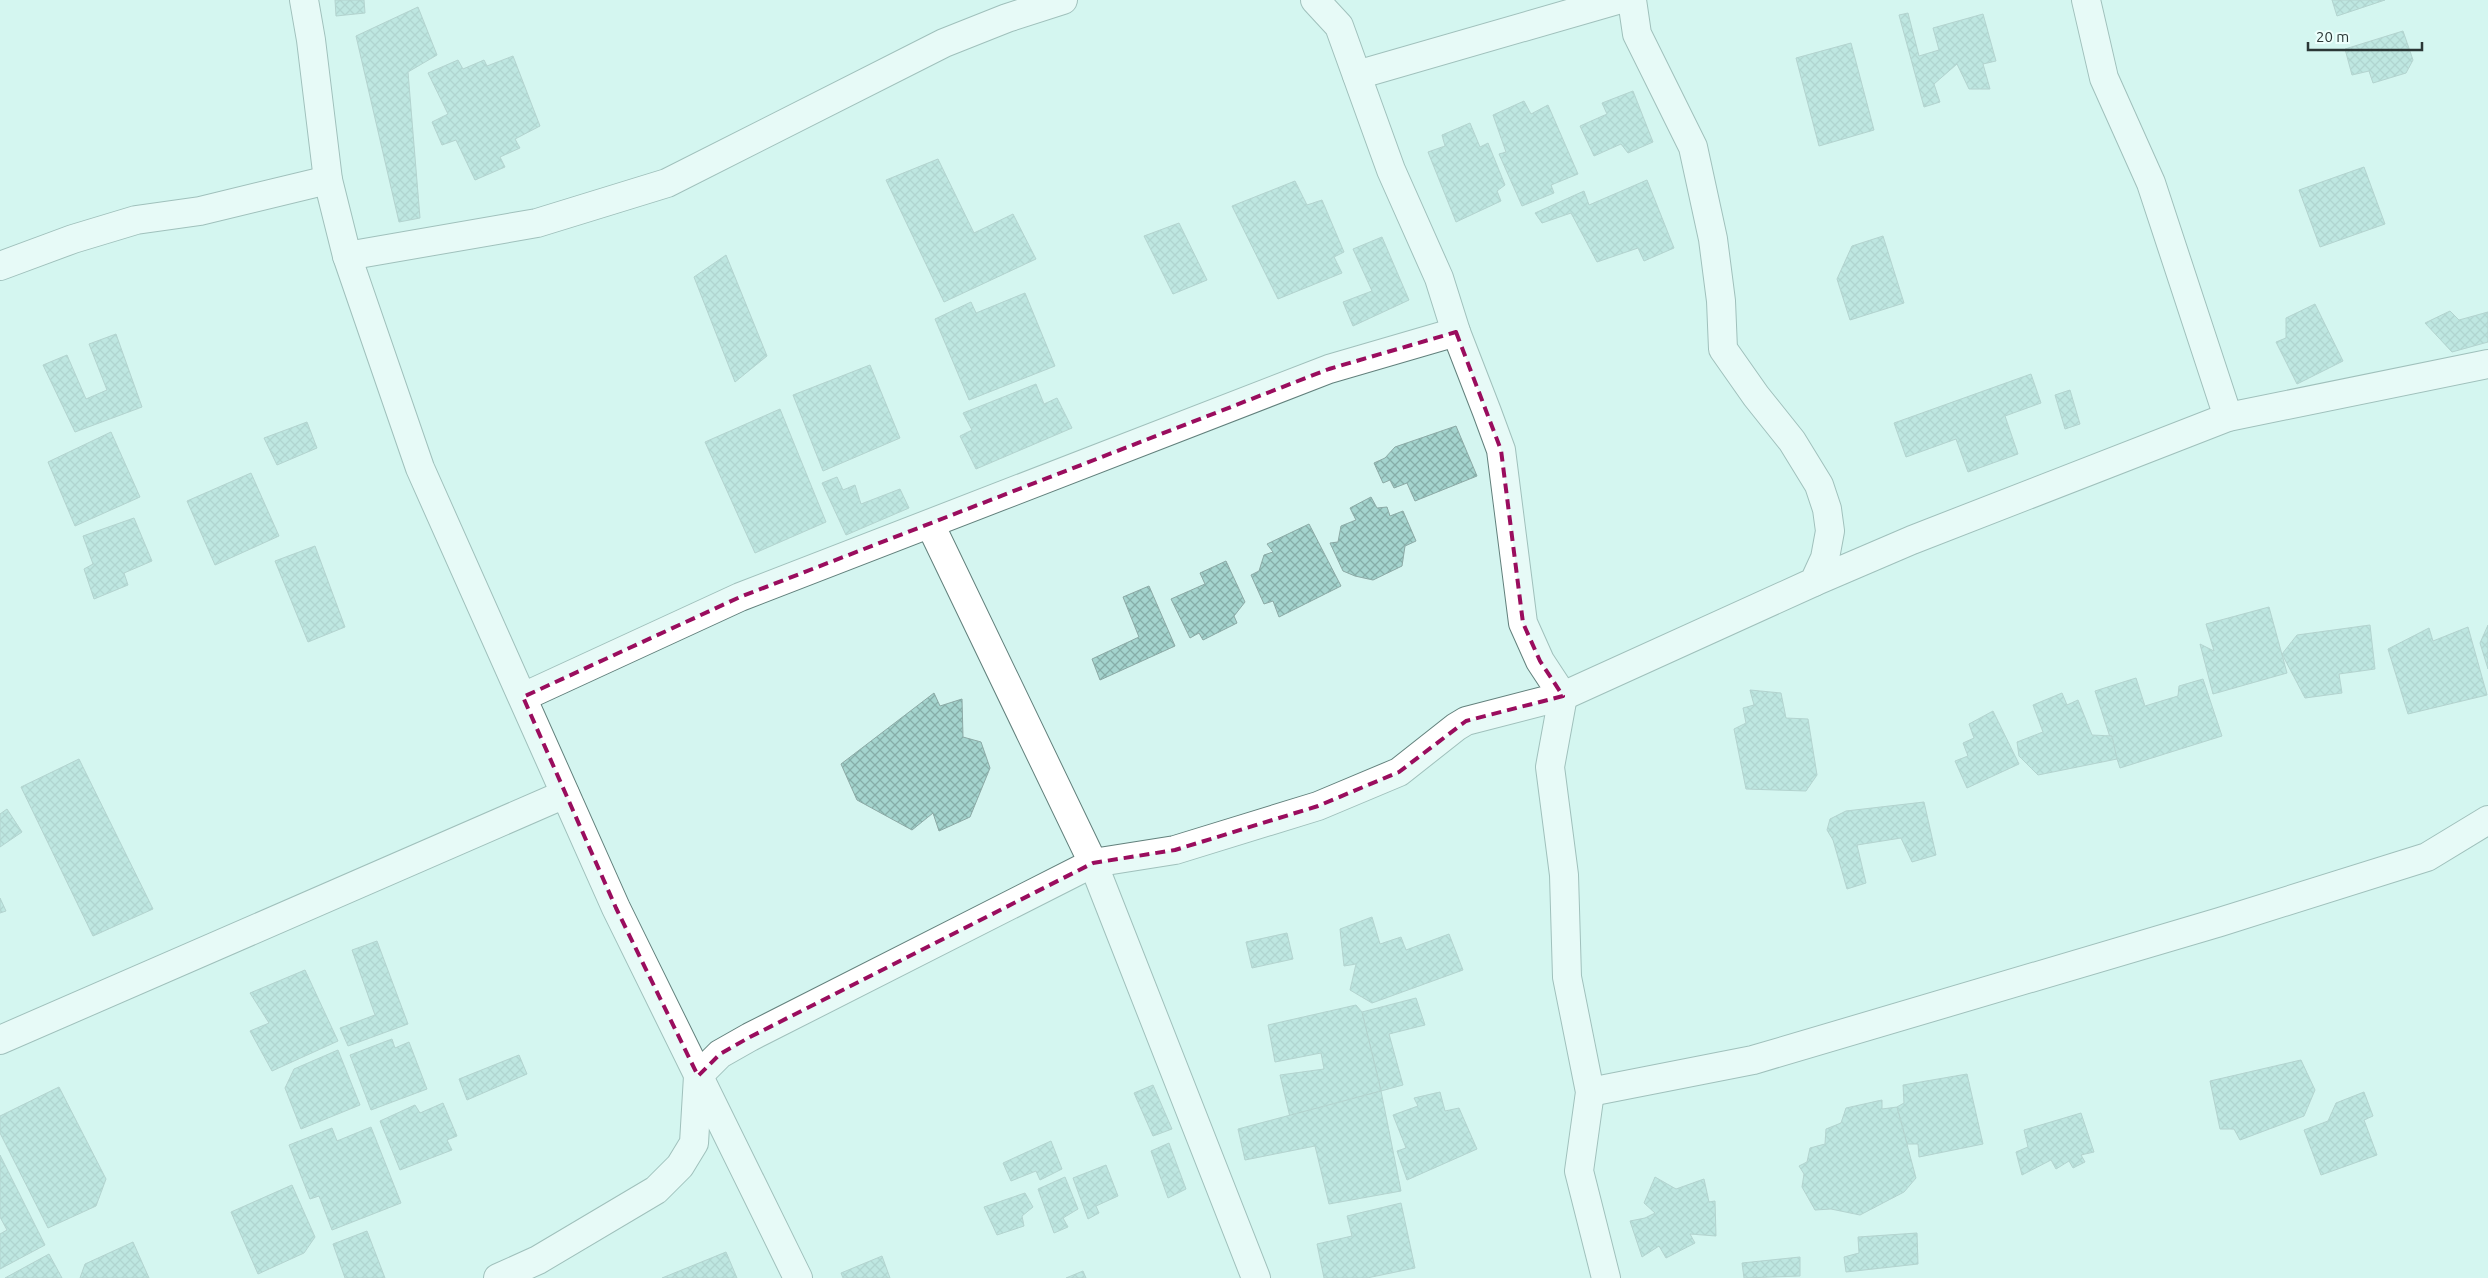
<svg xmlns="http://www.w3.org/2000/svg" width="2488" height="1278" font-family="Ubuntu,sans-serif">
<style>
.building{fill:url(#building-cross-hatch);stroke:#8caaa6}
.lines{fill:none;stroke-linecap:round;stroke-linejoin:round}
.street-casing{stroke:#62807c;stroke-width:30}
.street{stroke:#fff;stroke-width:28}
.marked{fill:none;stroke:#9a0d5e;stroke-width:4;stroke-dasharray:10 6;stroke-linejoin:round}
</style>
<defs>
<pattern id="building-cross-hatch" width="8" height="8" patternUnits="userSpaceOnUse" patternTransform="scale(1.25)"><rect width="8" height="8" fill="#a4d4ce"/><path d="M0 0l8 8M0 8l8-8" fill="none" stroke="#86ada8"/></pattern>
</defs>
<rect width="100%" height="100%" fill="#d4f5f0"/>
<g class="building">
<path d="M335 0H364L365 13 336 16Z"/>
<path d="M2332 0H2385L2337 16Z"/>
<path d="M418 7 437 55 408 72 420 218 399 222 356 36Z"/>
<path d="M1908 13 1919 56 1939 50 1933 28 1983 14 1996 61 1983 64 1990 89H1969L1957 64 1934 84 1940 102 1924 107 1899 15Z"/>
<path d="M2403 31 2413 60 2406 73 2373 83 2369 71 2352 75 2345 49Z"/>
<path d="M1851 43 1874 130 1819 146 1796 58Z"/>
<path d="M513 56 540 126 515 139 520 148 500 157 505 167 475 180 456 140 442 145 432 122 448 114 428 73 458 60 463 69 484 60 487 66Z"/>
<path d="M1633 91 1653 142 1628 153 1621 144 1594 156 1580 126 1607 114 1602 103Z"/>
<path d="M1524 101 1531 114 1548 105 1578 174 1551 185 1554 193 1522 206 1499 154 1506 152 1493 115Z"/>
<path d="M1470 123 1480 147 1488 143 1505 185 1497 191 1501 201 1456 222 1428 152 1445 146 1442 135Z"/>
<path d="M938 159 974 233 1013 214 1036 259 944 302 886 180Z"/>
<path d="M2364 167 2385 224 2320 247 2299 190Z"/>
<path d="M1647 180 1674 248 1644 261 1638 248 1597 262 1571 213 1542 223 1535 213 1584 191 1589 205Z"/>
<path d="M1295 181 1307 205 1322 200 1344 252 1334 257 1342 273 1278 299 1232 206Z"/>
<path d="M1179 223 1207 280 1173 294 1144 236Z"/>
<path d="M1883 236 1904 303 1850 320 1837 279 1852 246Z"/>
<path d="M1382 237 1409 300 1353 326 1343 302 1372 291 1353 249Z"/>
<path d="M726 255 767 356 735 382 694 277Z"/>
<path d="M1025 293 1055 366 969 400 935 319 971 302 976 313Z"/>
<path d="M2315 304 2343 361 2297 384 2276 342 2286 338V318Z"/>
<path d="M2450 311 2459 320 2488 312V342L2452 352 2425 323Z"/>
<path d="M116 334 142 407 75 432 43 365 67 355 86 399 107 390 89 344Z"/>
<path d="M870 365 900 438 823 471 793 395Z"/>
<path d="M2031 374 2041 403 2005 416 2018 454 1968 472 1956 439 1906 457 1894 423Z"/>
<path d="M1036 384 1044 404 1057 398 1072 428 976 469 960 436 972 430 963 413Z"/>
<path d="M2070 390 2080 424 2065 429 2055 395Z"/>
<path d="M780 409 826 522 755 553 705 442Z"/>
<path d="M307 422 317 448 277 465 264 438Z"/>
<path d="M1456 426 1477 476 1415 501 1407 483 1394 488 1390 480 1383 483 1374 463 1385 458 1395 447Z"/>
<path d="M111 432 140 497 75 526 48 462Z"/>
<path d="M251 473 279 536 215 565 187 501Z"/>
<path d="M837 477 843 490 855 485 861 504 900 489 909 508 846 535 822 483Z"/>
<path d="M1371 497 1377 508 1387 507 1390 516 1403 511 1416 541 1405 546 1402 566 1373 580 1355 576 1343 571 1330 543 1338 542 1341 526 1356 520 1350 508Z"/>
<path d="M134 518 152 561 124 573 128 585 94 599 84 569 93 564 83 536Z"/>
<path d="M1309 524 1341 586 1279 617 1273 601 1264 604 1251 575 1259 571 1264 555 1273 552 1267 544Z"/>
<path d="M315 546 345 627 308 642 275 561Z"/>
<path d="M1226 561 1245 602 1234 616 1237 623 1203 640 1199 633 1190 638 1171 599 1205 584 1200 573Z"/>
<path d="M1149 586 1175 646 1100 680 1092 659 1139 637 1123 597Z"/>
<path d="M2269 607 2287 673 2213 694 2200 644 2214 651 2206 624Z"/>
<path d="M2370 625 2375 669 2339 674 2342 693 2305 698 2282 654 2297 635Z"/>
<path d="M2488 625V669L2480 643Z"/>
<path d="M2468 627 2487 695 2408 714 2388 649 2429 628 2433 641Z"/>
<path d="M2136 678 2145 706 2178 696 2179 686 2203 679 2222 736 2120 768 2095 691Z"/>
<path d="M1750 690 1781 693 1786 718 1808 719 1817 775 1806 791 1746 789 1734 729 1746 723 1743 708 1754 705Z"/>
<path d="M934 693 940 706 962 699 963 737 981 742 990 768 970 817 939 831 933 813 912 830 857 800 841 764Z"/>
<path d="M2062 693 2067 705 2078 700 2092 735 2112 736 2117 759 2038 775 2019 756 2017 742 2043 732 2033 705Z"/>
<path d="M1993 711 2019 764 1967 788 1955 761 1968 756 1963 743 1974 738 1969 724Z"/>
<path d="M79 759 153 909 93 936 21 787Z"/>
<path d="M1924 802 1936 855 1912 862 1901 838 1857 845 1866 883 1847 889 1833 840 1827 830 1830 819 1846 811Z"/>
<path d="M7 809 22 832 0 847V814Z"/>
<path d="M0 898 6 911 0 913Z"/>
<path d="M1372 917 1380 944 1401 937 1406 950 1449 934 1463 970 1372 1003 1350 990 1356 964 1344 966 1340 929Z"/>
<path d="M1287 933 1293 959 1252 968 1246 942Z"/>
<path d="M377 941 408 1024 348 1046 340 1028 375 1015 352 950Z"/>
<path d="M305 970 338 1041 272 1071 250 1031 269 1023 250 993Z"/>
<path d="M1416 998 1425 1025 1389 1034 1403 1085 1381 1091 1362 1012Z"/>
<path d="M1356 1005 1362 1012 1381 1091 1290 1117 1280 1075 1324 1069 1321 1053 1275 1062 1268 1025Z"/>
<path d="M392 1039 395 1048 409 1042 427 1089 371 1110 350 1055Z"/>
<path d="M338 1050 360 1105 301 1129 285 1088 294 1069Z"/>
<path d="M519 1055 527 1074 467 1100 459 1079Z"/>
<path d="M2301 1060 2315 1090 2304 1116 2240 1140 2234 1129H2220L2210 1081Z"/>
<path d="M1967 1074 1983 1144 1919 1157 1918 1144H1907L1897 1107 1904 1103 1903 1085Z"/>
<path d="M1153 1085 1172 1129 1153 1136 1134 1093Z"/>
<path d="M59 1087 106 1179 96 1206 48 1228 0 1133V1116Z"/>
<path d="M1381 1091 1401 1191 1329 1204 1315 1146 1245 1160 1238 1129Z"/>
<path d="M1440 1092 1445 1111 1459 1108 1477 1149 1407 1180 1397 1151 1406 1148 1393 1115 1418 1106 1414 1098Z"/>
<path d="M2364 1092 2373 1116 2364 1120 2377 1155 2321 1175 2304 1130 2328 1121 2336 1103Z"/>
<path d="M1882 1100V1109L1897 1107 1916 1178 1904 1192 1860 1215 1831 1209 1815 1210 1802 1187 1804 1174 1799 1166 1807 1162 1810 1148 1825 1144 1826 1129 1841 1123 1846 1108Z"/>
<path d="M443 1103 457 1136 447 1140 452 1150 400 1170 380 1121 415 1105 420 1113Z"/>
<path d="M2081 1113 2094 1152 2081 1155 2085 1162 2073 1168 2069 1161 2056 1169 2051 1160 2022 1175 2016 1152 2028 1147 2024 1130Z"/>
<path d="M371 1127 401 1203 332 1230 319 1196 310 1199 289 1145 332 1128 337 1141Z"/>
<path d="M1051 1141 1062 1169 1040 1180 1036 1171 1011 1181 1003 1163Z"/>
<path d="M1169 1143 1186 1189 1168 1198 1151 1151Z"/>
<path d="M0 1155 45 1245 0 1269V1234L7 1230 0 1217Z"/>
<path d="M1106 1165 1118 1196 1096 1206 1099 1213 1088 1219 1073 1178Z"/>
<path d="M1065 1177 1078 1209 1063 1218 1068 1227 1054 1233 1038 1189Z"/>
<path d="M1655 1177 1676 1189 1704 1179 1709 1202 1715 1201 1716 1236 1690 1234 1695 1243 1666 1258 1659 1246 1642 1257 1630 1221 1645 1218 1655 1213 1644 1203Z"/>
<path d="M292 1185 315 1237 304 1253 258 1274 231 1212Z"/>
<path d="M1025 1193 1033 1207 1022 1216 1024 1226 997 1235 984 1207Z"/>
<path d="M1401 1203 1415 1268 1367 1278H1324L1317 1244 1352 1236 1347 1216Z"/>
<path d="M367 1231 385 1278H345L333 1244Z"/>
<path d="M1917 1233 1918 1264 1846 1272 1844 1257 1859 1253 1858 1237Z"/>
<path d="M133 1242 149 1278H80L85 1264Z"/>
<path d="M726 1252 737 1278H662Z"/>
<path d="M49 1254 62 1278H5Z"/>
<path d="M882 1256 890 1278H843L841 1273Z"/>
<path d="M1800 1257V1276L1744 1278 1742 1263Z"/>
<path d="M1083 1271 1086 1278H1066Z"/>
</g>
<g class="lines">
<g class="street-casing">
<g id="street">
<path d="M304 0 311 40 328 180 347 256 420 468 616 908 798 1278"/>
<path d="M1315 0 1339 26 1391 170 1439 278 1456 332 1487 412 1501 450 1523 623 1540 661 1563 696 1550 767 1564 875 1567 977 1590 1092 1579 1171 1606 1278"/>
<path d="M2086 0 2104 78 2151 183 2228 417"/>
<path d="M1357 75 1617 0"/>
<path d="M347 256 537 223 667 183 944 43 1007 18 1063 0"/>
<path d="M0 266 73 239 136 220 200 211 328 180"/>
<path d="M930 524 1093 863 1256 1278"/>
<path d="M1814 582 1912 540 2228 417 2488 364"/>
<path d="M523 697 740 597 1329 369 1456 332"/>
<path d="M0 1040 565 794"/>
<path d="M1590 1092 1753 1060 2220 922 2427 857 2488 820"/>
<path d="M498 1278 538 1260 656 1190 680 1166 694 1143 698 1076 720 1054 750 1037 1093 863 1175 850 1318 806 1399 772 1456 727 1466 721 1563 696 1814 582 1825 558 1830 531 1827 509 1819 485 1792 441 1756 396 1723 349 1721 301 1713 239 1693 147 1637 34 1632 0"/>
</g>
</g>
<use href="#street" class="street"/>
</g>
<path d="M0 0H2488V1278H0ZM1456 332 1501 450 1523 623 1540 661 1563 696 1466 721 1399 772 1318 806 1175 850 1093 863 750 1037 720 1054 698 1076 616 908 523 697 740 597 1329 369Z" fill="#d4f5f0" fill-opacity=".55" fill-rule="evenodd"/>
<path class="marked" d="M1456 332 1501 450 1523 623 1540 661 1563 696 1466 721 1399 772 1318 806 1175 850 1093 863 750 1037 720 1054 698 1076 616 908 523 697 740 597 1329 369Z"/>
<path d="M2308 42v8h114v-8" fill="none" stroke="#2b3736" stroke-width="2.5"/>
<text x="2316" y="42" font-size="15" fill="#2b3736" stroke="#ecfffc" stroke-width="4" paint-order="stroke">20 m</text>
</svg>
